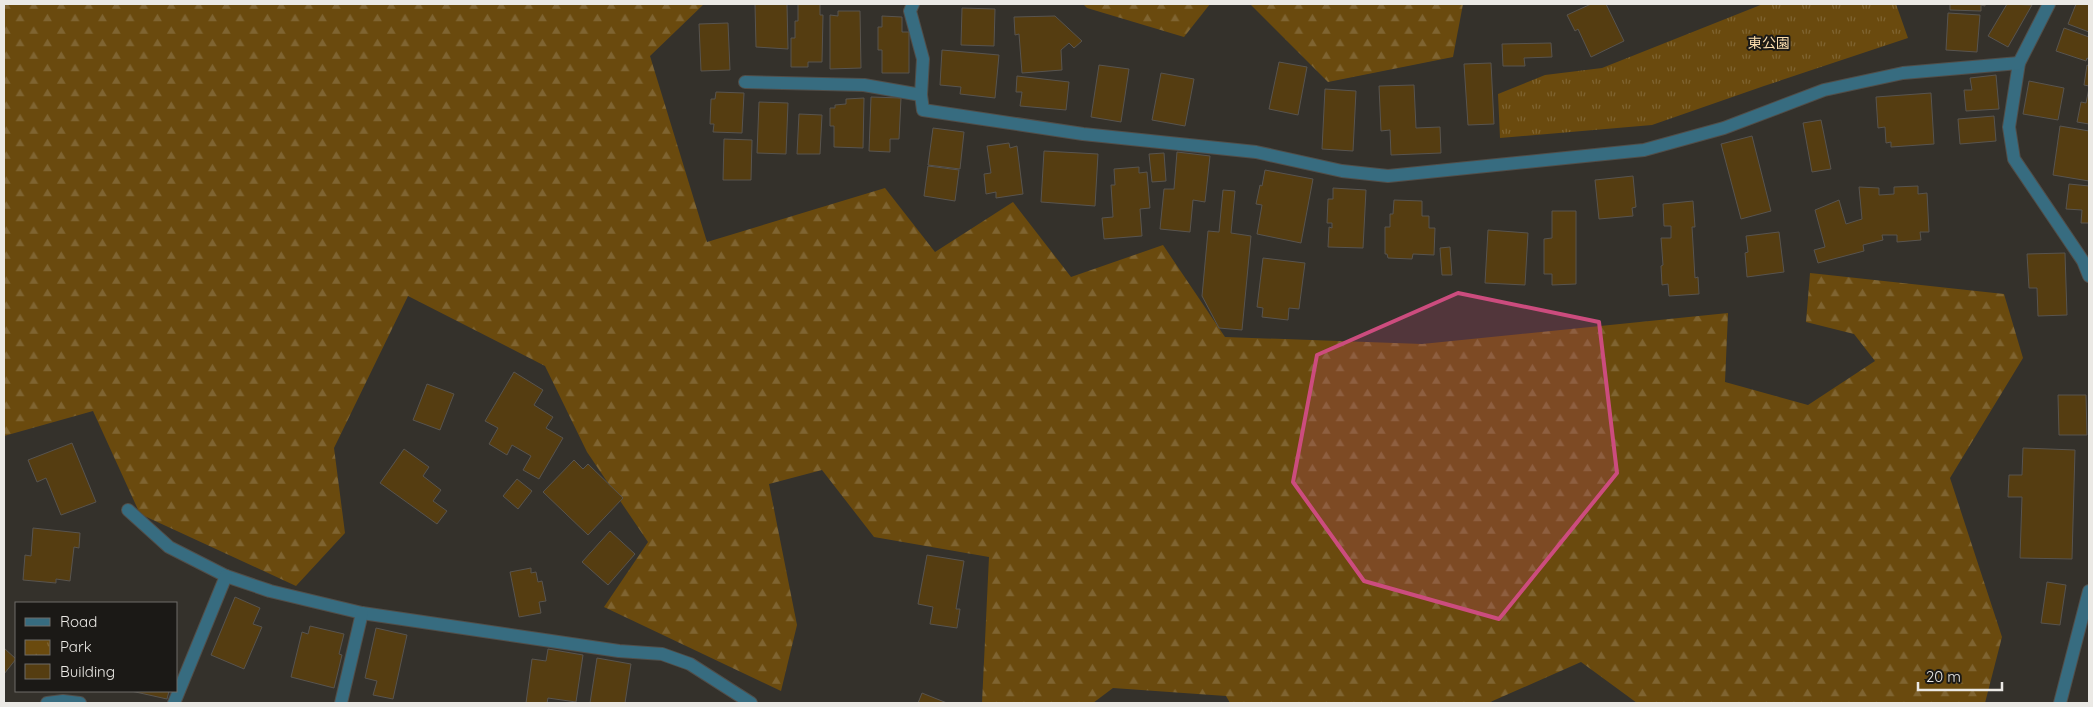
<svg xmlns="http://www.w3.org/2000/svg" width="2093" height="707" font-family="Quicksand,'Noto Sans JP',sans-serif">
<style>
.forest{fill:url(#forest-firs)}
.park{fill:url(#park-tufts)}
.building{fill:#553d11;stroke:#58544f}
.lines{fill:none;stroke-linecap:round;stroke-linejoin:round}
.minor-casing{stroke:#514e49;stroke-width:14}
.minor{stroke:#376c80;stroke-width:12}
.marked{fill:#cc4c7e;fill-opacity:0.2;stroke:#cc4c7e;stroke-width:4;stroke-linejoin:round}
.labels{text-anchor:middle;stroke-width:4;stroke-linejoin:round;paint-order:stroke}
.park-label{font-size:14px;fill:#fcdeaf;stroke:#1b1916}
</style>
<defs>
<pattern id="forest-firs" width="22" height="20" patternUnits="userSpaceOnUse" patternTransform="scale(1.25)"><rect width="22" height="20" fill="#6a4a0e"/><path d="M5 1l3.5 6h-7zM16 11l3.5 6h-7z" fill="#7f6431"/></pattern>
<pattern id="park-tufts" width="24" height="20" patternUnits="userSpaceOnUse" patternTransform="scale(1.25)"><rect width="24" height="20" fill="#6a4a0e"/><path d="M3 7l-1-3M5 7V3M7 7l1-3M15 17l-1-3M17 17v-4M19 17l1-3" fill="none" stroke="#7f6431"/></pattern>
</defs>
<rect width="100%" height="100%" fill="#34312b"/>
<g class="forest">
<path d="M4 4H704L650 56 707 242 885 188 935 252 1013 202 1071 277 1163 245 1225 337 1422 344 1728 313 1725 382 1808 405 1875 361 1854 334 1806 322 1810 273 2004 294 2023 358 1950 478 2002 637 1985 703H1637L1581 662 1488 703H1230L1226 696 1113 688 1093 703H982L989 557 874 537 822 470 769 484 797 625 781 691 604 607 648 542 587 452 545 366 408 296 334 448 345 533 296 586 140 514 93 411 4 436Z"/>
<path d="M1083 4H1210L1184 37 1087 8Z"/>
<path d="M1250 4H1463L1453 57 1328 82Z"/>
</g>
<path class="park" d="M1763 4H1896L1908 38 1764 86 1652 125 1500 138 1498 94 1545 75 1602 68Z"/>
<g class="building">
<path d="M755 4H787L788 49 756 47Z"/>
<path d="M798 4H820V15H823L822 62H808V67H791V38H795V21H798Z"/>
<path d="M1591 4H1606L1624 41 1591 57 1578 29 1575 31 1567 15Z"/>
<path d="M1950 4H1985V6L1981 5V11L1950 10Z"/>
<path d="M2007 4 2032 5 2008 47 1988 36Z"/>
<path d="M2076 4H2089V32L2068 24Z"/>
<path d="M962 8 995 9 994 46 961 45Z"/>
<path d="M838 11H860L861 68 830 69V15L838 16Z"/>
<path d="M1948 13 1980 15 1977 52 1946 50Z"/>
<path d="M882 16 902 17V32H909V73H882V50H878V27H882Z"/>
<path d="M1055 16 1082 41 1074 48 1069 43 1061 50 1062 70 1022 73 1019 34 1015 35 1014 17Z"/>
<path d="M728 23 730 70 701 71 699 24Z"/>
<path d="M2064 28 2089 37V59L2087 58 2086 61 2056 51Z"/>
<path d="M1551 43 1552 57 1524 58 1525 66H1503L1502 44Z"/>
<path d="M942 50 999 55 995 98 960 94 961 87 940 85Z"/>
<path d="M1279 62 1307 67 1298 115 1269 109Z"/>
<path d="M1491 63 1494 124 1468 125 1464 64Z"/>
<path d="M1099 65 1129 69 1121 122 1091 117Z"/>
<path d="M2087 65 2089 66V86L2084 85Z"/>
<path d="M1161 73 1194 79 1185 126 1152 120Z"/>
<path d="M1996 75 1999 109 1966 111 1964 90H1972L1970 78Z"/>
<path d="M1017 76 1069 82 1066 110 1020 106 1022 92H1016Z"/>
<path d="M2029 81 2064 88 2058 120 2023 114Z"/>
<path d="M1414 85 1416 128 1440 127 1441 153 1391 155 1390 130 1381 131 1379 86Z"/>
<path d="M2089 88V124L2077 122 2081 102 2086 103Z"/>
<path d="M1325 89 1356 91 1353 151 1322 149Z"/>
<path d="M716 92 744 93 742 133 713 132 714 124H710L711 99H715Z"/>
<path d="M1931 93 1934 144 1891 147V142L1886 143 1885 127 1878 128 1876 97Z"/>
<path d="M871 97 901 98 899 139H890V152L869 151Z"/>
<path d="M864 98 863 148 834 147V126H830V108H835V105L846 104V99Z"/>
<path d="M759 102 788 103 786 154 757 153Z"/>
<path d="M799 114 822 115 820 154H797Z"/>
<path d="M1994 116 1996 141 1960 144 1958 119Z"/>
<path d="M1821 120 1831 169 1812 172 1803 123Z"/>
<path d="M2060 126 2089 131V181L2053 175Z"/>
<path d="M933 128 964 132 960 169 928 165Z"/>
<path d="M1752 136 1771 211 1741 219 1721 144Z"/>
<path d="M724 139 752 140 751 180H723Z"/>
<path d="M1009 143 1010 148 1017 146 1023 194 996 198V192L986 194 984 174 991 173 987 146Z"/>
<path d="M1044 151 1098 154 1095 206 1041 202Z"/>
<path d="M1177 152 1210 156 1205 202 1193 200 1190 232 1160 229 1164 189H1174Z"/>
<path d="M1164 153 1166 181 1152 182 1149 154Z"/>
<path d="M928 166 959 170 955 201 924 196Z"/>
<path d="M1139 167V173L1147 172 1150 208 1140 209 1142 236 1104 239 1102 218 1113 217 1111 185H1115L1114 169Z"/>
<path d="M1265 170 1313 179 1301 243 1257 234 1262 205 1256 204 1260 185 1262 186Z"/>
<path d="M1633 176 1636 207 1632 208 1633 216 1599 219 1595 180Z"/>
<path d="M2069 184 2089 186V223H2081L2082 210 2066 209Z"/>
<path d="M1918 186V194L1927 193 1929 232H1920L1921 240 1897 242V235H1882L1883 240 1863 245 1864 251 1818 263 1814 250 1825 247 1815 210 1839 200 1846 224 1862 219 1859 187 1879 188V195L1894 194V187Z"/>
<path d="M1333 188 1366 190 1363 248 1328 247 1329 227 1332 228V223H1327L1328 199H1333Z"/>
<path d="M1223 190 1235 191 1231 233 1251 236 1242 330 1219 328 1202 296 1208 231 1219 232Z"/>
<path d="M1394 200 1422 201V216H1429V228H1435L1434 255 1413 254 1412 259 1388 258 1387 254H1385V227H1390V214H1393Z"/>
<path d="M1693 201 1695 227H1692L1695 278 1698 277 1699 294 1669 296 1668 284 1662 285 1661 266 1663 265 1661 238H1671V226H1664L1663 204Z"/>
<path d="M1552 211H1576V284L1552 285V274H1544V239L1552 238Z"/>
<path d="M1488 230 1528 233 1525 285 1485 283Z"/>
<path d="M1779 232 1784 272 1747 277 1745 253 1748 252 1746 236Z"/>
<path d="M1450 247 1452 275H1442L1440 248Z"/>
<path d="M2065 253 2067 315 2038 316 2037 288H2029L2027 254Z"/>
<path d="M1263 258 1305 263 1299 309 1289 308 1288 320 1262 317 1263 308 1257 307Z"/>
<path d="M514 372 543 390 534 405 553 417 546 428 563 438 539 479 523 470 531 456 512 445 507 455 489 444 498 428 485 421Z"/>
<path d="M427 384 454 394 440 430 413 420Z"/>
<path d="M2058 395H2086L2087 435H2059Z"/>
<path d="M72 443 96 502 61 515 46 478 37 482 28 460Z"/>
<path d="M2023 448 2075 450 2072 559 2020 558 2022 497H2008L2009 475H2022Z"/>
<path d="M404 449 429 467 423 476 441 490 433 501 447 511 437 524 380 483Z"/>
<path d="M574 460 583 469 588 464 623 498 588 535 543 492Z"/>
<path d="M517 479 532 491 518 509 503 496Z"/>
<path d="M33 528 80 533 79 548 74 547 70 581 56 579V583L23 580 25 555 31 556Z"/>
<path d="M610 531 635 554 608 585 582 562Z"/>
<path d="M927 555 964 561 956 609H960L957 628 930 624 933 607 918 604Z"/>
<path d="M531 568V573L536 572 538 582 542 581 546 601 539 602 541 613 519 617 510 572Z"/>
<path d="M2047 582 2066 585 2060 625 2041 623Z"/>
<path d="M235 597 260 608 253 624 262 627 244 669 211 655Z"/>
<path d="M310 626 344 634 339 654 342 655 334 688 291 677 302 632 308 634Z"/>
<path d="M376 628 407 635 393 699 373 695 377 681 365 678Z"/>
<path d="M4 648 16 659 4 674Z"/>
<path d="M548 649 583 655 576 702 548 698 547 703H526L532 659 546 661Z"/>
<path d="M597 658 631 664 625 703H590Z"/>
<path d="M131 691H169L167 699Z"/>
<path d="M922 693 947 703H918Z"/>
</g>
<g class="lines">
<g class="minor-casing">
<g id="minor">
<path d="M913 4 910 11 923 59 921 95"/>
<path d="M2049 4 2019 63 2009 127 2014 159 2083 261 2089 276"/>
<path d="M745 82 864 85 921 95 923 110 1083 134 1256 152 1342 171 1388 176 1644 150 1724 128 1824 90 1903 73 2019 63"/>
<path d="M128 510 169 547 226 576 270 591 362 613 619 651 662 654 690 664 751 703"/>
<path d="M47 703 63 701 80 703"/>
<path d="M174 703 226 576"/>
<path d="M341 703 362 613"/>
<path d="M2060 703 2089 591"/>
</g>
</g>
<use href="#minor" class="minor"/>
</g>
<path class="marked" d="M1458 293 1599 322 1617 473 1499 619 1364 581 1293 482 1317 355Z"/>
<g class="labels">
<g class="park-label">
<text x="1769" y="48">東公園</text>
</g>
</g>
<rect width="2093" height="707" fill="none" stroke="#ebe9e5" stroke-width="10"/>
<rect x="15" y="602" width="162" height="90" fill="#1b1916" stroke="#6e6c69"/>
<rect x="25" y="618" width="25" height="8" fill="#376c80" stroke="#6e6c69"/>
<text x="60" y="627" font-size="15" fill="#ebe9e5">Road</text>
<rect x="25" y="640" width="25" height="15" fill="url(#park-tufts)" stroke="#6e6c69"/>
<text x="60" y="652" font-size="15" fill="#ebe9e5">Park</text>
<rect x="25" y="664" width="25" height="15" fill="#553d11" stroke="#6e6c69"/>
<text x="60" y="677" font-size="15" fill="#ebe9e5">Building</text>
<path d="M1918 682v8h84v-8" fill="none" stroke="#ebe9e5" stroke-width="2.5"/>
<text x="1926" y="682" font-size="15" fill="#ebe9e5" stroke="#1b1916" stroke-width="4" paint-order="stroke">20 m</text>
</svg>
